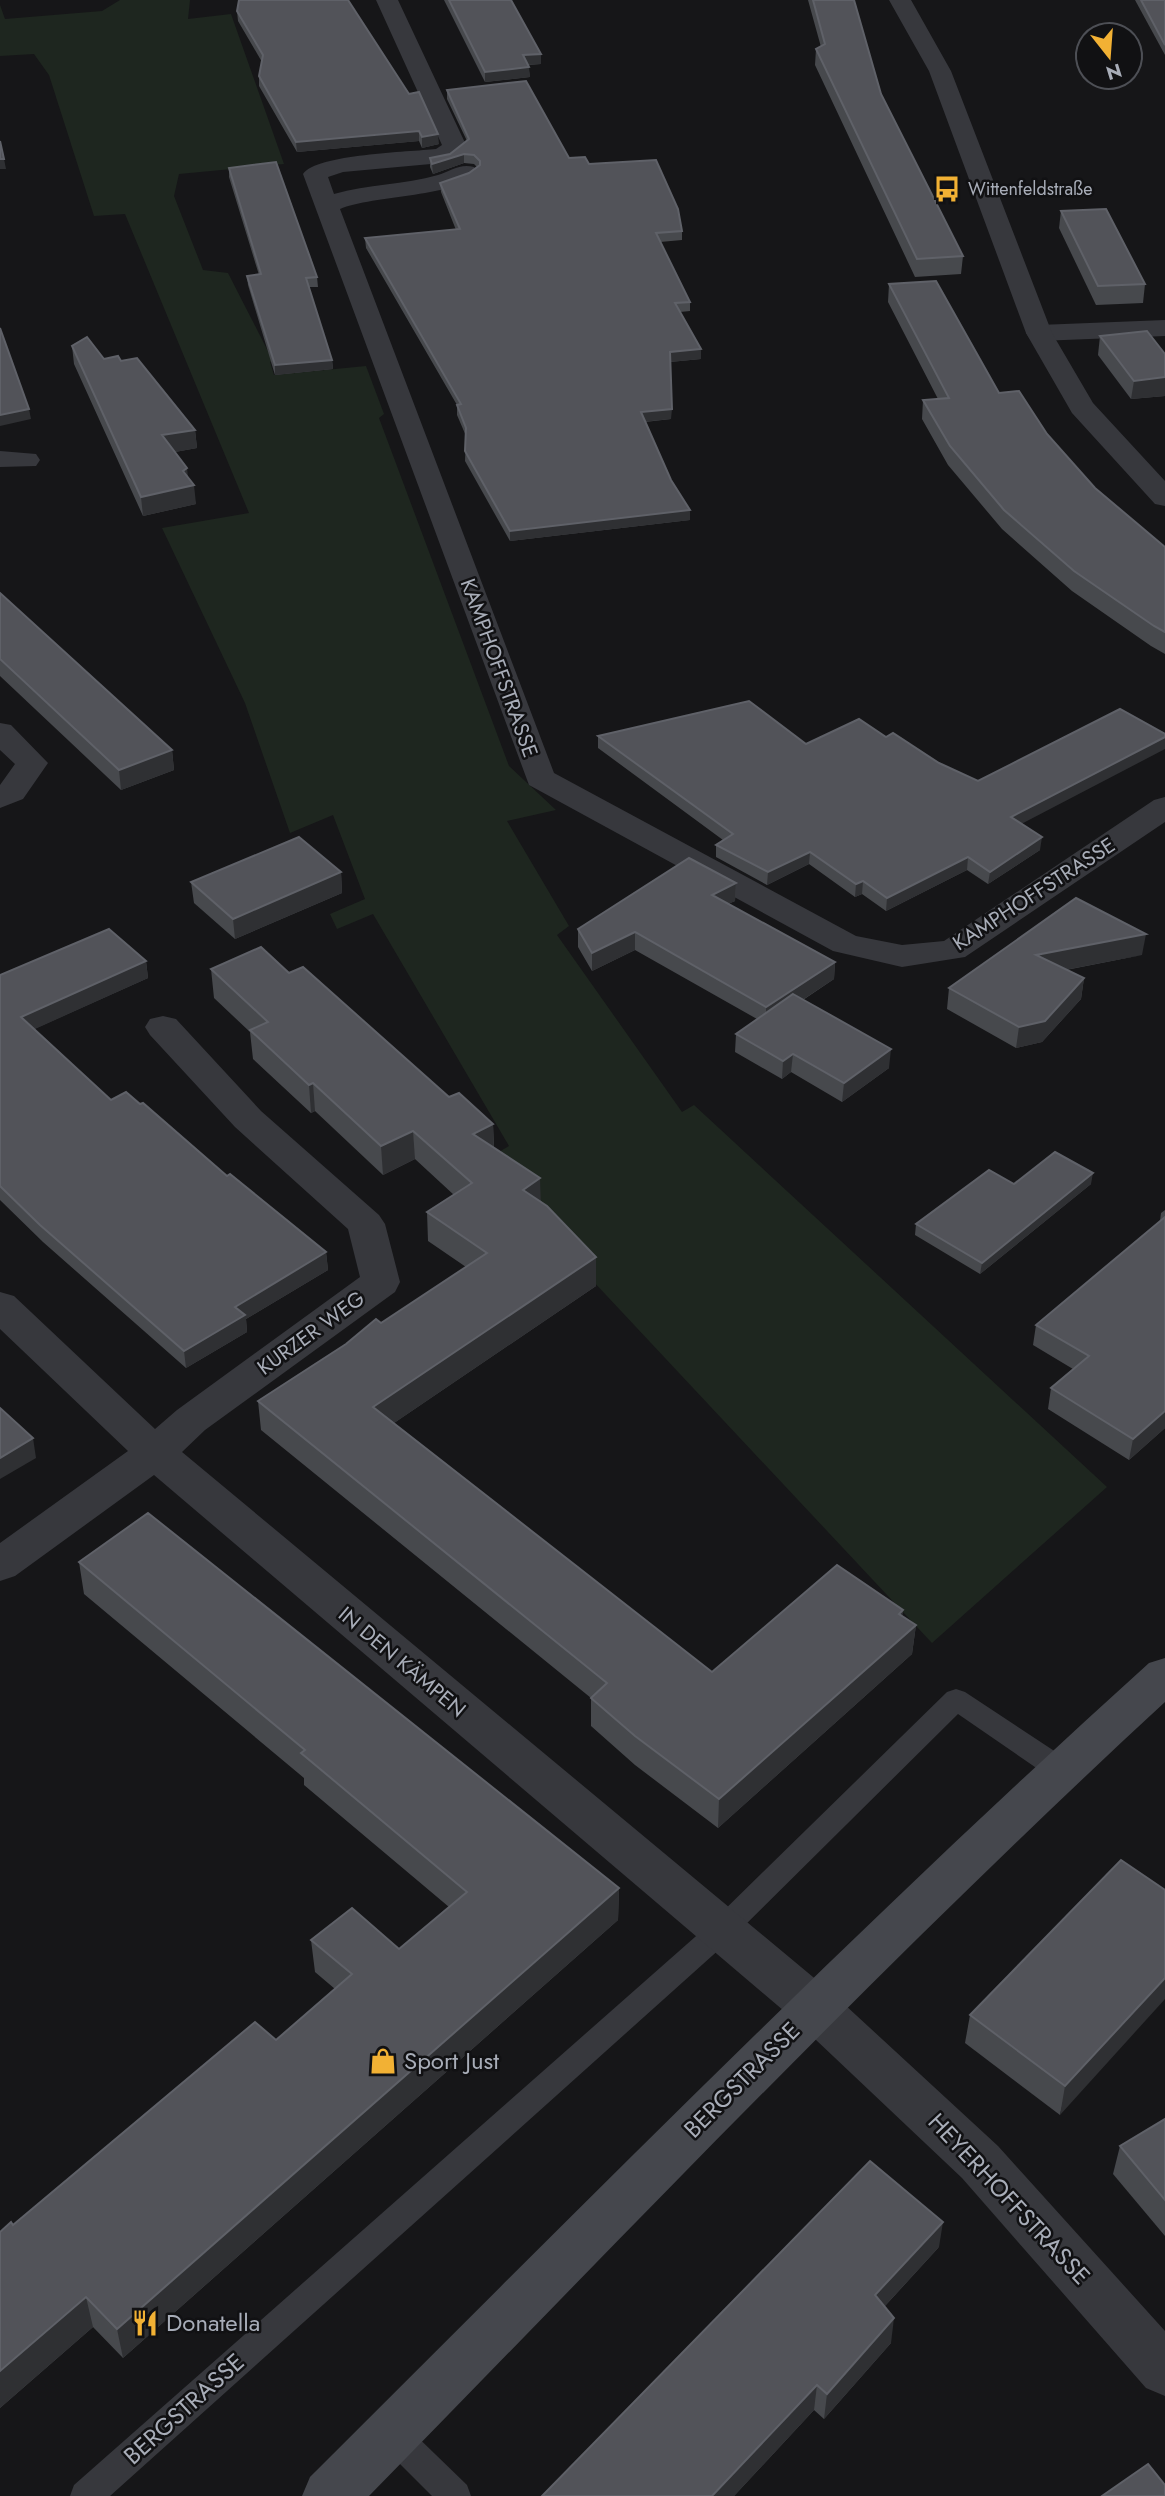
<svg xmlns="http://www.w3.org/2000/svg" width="1165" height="2496" font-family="Jost,sans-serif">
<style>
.green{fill:#1e261f}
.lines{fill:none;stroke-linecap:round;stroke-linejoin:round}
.service{fill:#37383d;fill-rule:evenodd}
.minor{fill:#37383d;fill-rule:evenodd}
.tertiary{fill:#37383d;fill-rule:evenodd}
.secondary{fill:#45474d;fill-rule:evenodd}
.wall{fill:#47494d}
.shaded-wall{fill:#2f3033}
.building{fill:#525359;stroke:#5f6168;stroke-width:2}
.labels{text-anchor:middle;stroke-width:5;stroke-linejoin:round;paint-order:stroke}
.far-poi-label{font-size:18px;fill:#a8adb8;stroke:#111113;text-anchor:start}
.street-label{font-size:21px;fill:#a8adb8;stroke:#111113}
.near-poi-label{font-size:24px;fill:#a8adb8;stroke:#111113;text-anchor:start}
.near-street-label{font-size:24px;fill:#a8adb8;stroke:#111113}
</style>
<rect width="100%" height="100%" fill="#161618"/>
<path class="green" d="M120 0H190L188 19 231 14 284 164 179 174 174 196 203 270 228 273 273 361 270 362 274 375 366 366 384 414 379 418 509 766 556 810 507 821 569 926 557 935 682 1112 694 1105 1107 1487 932 1643 533 1217 487 1159 509 1146 373 914 337 929 330 914 365 899 333 815 290 833 245 703 162 528 249 513 125 214 94 216 49 75 34 54 0 56V5L5 19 102 11Z"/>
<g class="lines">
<g class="service">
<path d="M956 1689 965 1692 1071 1762 1074 1770 1071 1778 1061 1781 1051 1778 958 1714 732 1938 110 2496H70L74 2485 712 1922 947 1692Z"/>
<path d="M392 2418 403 2423 467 2485 471 2496H432L381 2445 376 2434 381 2423Z"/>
</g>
<g class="minor">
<path d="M376 0H398L467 147 450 161 442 163 343 172 328 177 334 194C368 184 404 185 438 175 451 171 460 163 474 167L478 172C461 197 372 195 340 209L554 773 856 936 902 945 944 941 1154 800 1165 797V822L965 957 902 967 833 951 529 785 303 174C317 154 409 152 436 149L442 145Z"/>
<path d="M1165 320V336L1039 341 1030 339 1026 333 1030 327 1039 325Z"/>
<path d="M0 451 36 454 40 460 36 466 0 467Z"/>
<path d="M0 723 11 725 48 763 23 799 0 808V785L15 764 0 750Z"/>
<path d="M163 1016 176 1019 261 1111 379 1215 385 1224 400 1282 395 1292 205 1430 182 1452 831 1992 998 2146 1165 2331V2396L1146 2388 962 2178 797 2022 154 1475 15 1576 0 1581V1543L128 1451 0 1329V1292L14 1296 155 1429 177 1410 360 1277 348 1229 235 1127 150 1035 145 1027 150 1019Z"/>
</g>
<path class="tertiary" d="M889 0H911L951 71 1052 333 1093 403 1165 481V506L1155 504 1072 413 1026 333 929 71Z"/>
<path class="secondary" d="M1165 1658V1702C890 1956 631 2228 369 2496H302L310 2477C586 2202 860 1924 1149 1663Z"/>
</g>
<g class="wall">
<path d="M444 0H511L541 54V64L528 65 530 77 485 82Z"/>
<path d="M808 0H854L881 94 963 256 961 274 915 277 815 65 816 49 821 47Z"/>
<path d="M1135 0H1165V55Z"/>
<path d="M237 11 439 144 422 148 419 141 297 152 259 86V76L262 62 238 21Z"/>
<path d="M447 90 569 158 589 164 682 231V240L660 242 690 302V311L680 312 701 359 670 362 671 419 645 422 671 480 690 510V520L510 541 465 461 466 436 457 415V405L366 248 365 238 456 230 441 192 440 183 469 173 477 167 474 164 464 163 433 174 430 167V158L450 154 467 141 447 99Z"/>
<path d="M229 168 317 277 318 287H309L332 360 333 369 275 375 248 285 247 276 259 275 229 177Z"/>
<path d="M1061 211 1145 284 1143 303 1096 305 1059 228Z"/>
<path d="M889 284 999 393 1047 434 1095 488 1165 547V654L1151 646 1072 591 1002 529 948 465 922 419 923 400 938 399 888 302Z"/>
<path d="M1100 336 1165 354V396L1131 399 1098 355Z"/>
<path d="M72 346 104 359 121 361 195 430 197 448 175 452 188 478 196 504 143 516 74 364Z"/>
<path d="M0 593 172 750 174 770 121 790 0 676Z"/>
<path d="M598 736 806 744 1021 824 1040 850 988 884 967 870 886 911 862 894 855 897 809 864 767 885 716 857V845L723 840 598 748Z"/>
<path d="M341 872 342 893 235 939 194 903 191 882Z"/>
<path d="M736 883 735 901 728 904 835 962 834 979 803 1000 889 1068 842 1102 791 1072 782 1079 735 1052 736 1034 757 1019 635 950 592 971 578 947V929Z"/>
<path d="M1142 955 1066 970 1084 978 1081 999 1042 1042 1016 1048 947 1009 949 988Z"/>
<path d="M146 961 148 978 34 1029 111 1100 227 1176 326 1252 328 1270 246 1319 247 1332 186 1368 43 1242 0 1200V975Z"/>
<path d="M211 969 289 973 449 1097 493 1124 494 1147 541 1201 596 1286 394 1423 712 1672 903 1610 902 1616 916 1625 912 1654 718 1828 635 1765 591 1726V1698L261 1430 258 1401 381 1323 466 1267 428 1241 427 1212 454 1195 415 1159 383 1175 315 1111 311 1113 253 1059 250 1032 214 998Z"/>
<path d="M1014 1184H1091L980 1274 915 1235 916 1224Z"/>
<path d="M1165 1210V1428L1129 1460 1048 1409 1051 1388 1073 1369 1033 1345 1036 1325 1160 1221 1161 1213Z"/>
<path d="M79 1562 619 1888 618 1920 123 2358 93 2327 0 2408V2232L13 2225 276 2040 335 1989 315 1972 311 1940 399 1949 449 1907 304 1785V1778L84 1594Z"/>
<path d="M1121 1860 1060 2115 965 2043 970 2015Z"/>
<path d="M1165 2119V2236L1113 2174 1120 2146Z"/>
<path d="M939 2247 885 2306 891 2343 824 2419 814 2410 734 2496H542Z"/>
</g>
<g class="shaded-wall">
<path d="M541 54V64L523 65V55Z"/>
<path d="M529 67 530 77 485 82V72Z"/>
<path d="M419 131V141L297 152 296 142Z"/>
<path d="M438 134 439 144 422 148V137Z"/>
<path d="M464 154V163L433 174 432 164Z"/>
<path d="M0 159H4L6 169H0Z"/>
<path d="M701 349V359L669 362 670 352Z"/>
<path d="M332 360 333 369 275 375V365Z"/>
<path d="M1165 377V396L1131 399 1134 381Z"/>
<path d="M29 409 31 419 0 426V415Z"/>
<path d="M672 409 671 419 641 422V412Z"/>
<path d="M195 430 197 448 164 454 162 435Z"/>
<path d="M187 468 189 486 194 485 196 504 143 516 141 497Z"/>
<path d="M690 510V520L510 541V531Z"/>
<path d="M1165 737V749L1010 830 1011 817Z"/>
<path d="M172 750 174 770 121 790 119 770Z"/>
<path d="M1042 837 1040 850 988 884 990 872Z"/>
<path d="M810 852 809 864 767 885 768 872Z"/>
<path d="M968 857 967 870 886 911 887 898Z"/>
<path d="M341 872 342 893 235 939 233 919Z"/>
<path d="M863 881 862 894 855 897 856 884Z"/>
<path d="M736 883 735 901 711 912 712 895Z"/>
<path d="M635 932V950L592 971V953Z"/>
<path d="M1146 934 1142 955 1034 976 1036 955Z"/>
<path d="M146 961 148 978 24 1034 21 1017Z"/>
<path d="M835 962 834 979 766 1024V1007Z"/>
<path d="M1084 978 1081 999 1042 1042 1016 1048 1019 1027Z"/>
<path d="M891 1049 889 1068 842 1102 844 1083Z"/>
<path d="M793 1054 791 1072 782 1079 783 1061Z"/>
<path d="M313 1083 315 1111 311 1113 309 1085Z"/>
<path d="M493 1124 494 1153 473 1134Z"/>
<path d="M413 1131 415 1159 383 1175 381 1146Z"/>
<path d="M1093 1173 1091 1184 980 1274 982 1263Z"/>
<path d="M540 1178 541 1207 523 1190Z"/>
<path d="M326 1252 328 1270 246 1319 247 1332 186 1368 184 1351 235 1307Z"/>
<path d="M596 1257V1286L375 1436 373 1407Z"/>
<path d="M1165 1411V1428L1129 1460 1133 1439Z"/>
<path d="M33 1438 36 1458 0 1479V1458Z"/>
<path d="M903 1610 899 1639 916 1625 912 1654 718 1828 719 1799Z"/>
<path d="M619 1888 618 1920 123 2358 117 2329Z"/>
<path d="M1165 1978V1999L1060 2115 1065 2086Z"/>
<path d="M943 2222 939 2247 872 2320 875 2295Z"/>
<path d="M86 2297 93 2327 0 2408V2371Z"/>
<path d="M894 2318 891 2343 824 2419 827 2394Z"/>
<path d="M817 2385 814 2410 734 2496H712Z"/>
</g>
<g class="building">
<path d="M239 0H348L409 94 419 92 438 134 422 137 419 131 296 142 259 76 263 55 237 11Z"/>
<path d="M449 0H511L541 54 523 55 529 67 485 72Z"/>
<path d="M813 0H854L881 94 963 256 917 259 816 49 825 44Z"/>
<path d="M1141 0H1165V45Z"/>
<path d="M526 81 569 158 585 157 589 164 656 160 678 209 682 231 656 233 690 302 675 303 701 349 670 352 672 409 641 412 671 480 690 510 510 531 465 451 466 428 457 405 461 404 365 238 460 229 440 183 469 173 480 165V161L474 155 464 154 432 164 430 158 450 154 469 139 447 90Z"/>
<path d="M0 141 4 159H0Z"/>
<path d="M276 162 317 277 306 278 332 360 275 365 247 276 261 274 229 168Z"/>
<path d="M1106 209 1145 284 1098 286 1061 211Z"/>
<path d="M936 281 999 393 1019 391 1047 434 1095 488 1165 547V632L1154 626 1074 571 1004 510 950 446 923 400 949 398 889 284Z"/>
<path d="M0 328 29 409 0 415Z"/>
<path d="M1147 331 1165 354V377L1134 381 1100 336Z"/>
<path d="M87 337 104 359 118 356 121 361 137 358 195 430 162 435 187 468 183 471 194 485 141 497 72 346Z"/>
<path d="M0 593 172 750 119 770 0 659Z"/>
<path d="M749 701 806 744 859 719 886 737 893 733 939 763 978 781 1120 709 1165 734V737L1011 817 1042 837 990 872 968 857 887 898 863 881 856 884 810 852 768 872 716 845 733 834 598 736Z"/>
<path d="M299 837 341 872 233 919 191 882Z"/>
<path d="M689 858 736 883 712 895 835 962 766 1007 635 932 592 953 578 929Z"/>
<path d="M1076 898 1146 934 1036 955 1084 978 1045 1021 1019 1027 949 988Z"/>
<path d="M109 929 146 961 21 1017 111 1100 126 1092 140 1104 143 1103 227 1176 230 1174 326 1252 235 1307 245 1315 184 1351 40 1225 0 1186V975Z"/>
<path d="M261 947 289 973 303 967 449 1097 459 1093 493 1124 473 1134 540 1178 523 1190 547 1206 596 1257 373 1407 712 1672 837 1565 903 1610 899 1614 916 1625 719 1799 635 1736 591 1698 607 1683 258 1401 346 1344 376 1319 381 1323 487 1253 427 1212 472 1183 413 1131 381 1146 313 1083 309 1085 250 1030 268 1022 211 969Z"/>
<path d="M793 994 891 1049 844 1083 793 1054 783 1061 736 1034Z"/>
<path d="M1055 1152 1093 1173 982 1263 916 1224 989 1170 1014 1184Z"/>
<path d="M1165 1217V1411L1133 1439 1051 1388 1089 1356 1036 1325Z"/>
<path d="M0 1408 33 1438 0 1458Z"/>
<path d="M148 1513 619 1888 117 2329 86 2297 0 2371V2232L11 2222 13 2225 255 2022 276 2040 352 1974 311 1940 352 1908 399 1949 467 1892 301 1753 305 1750 79 1562Z"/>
<path d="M1121 1860 1165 1890V1978L1065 2086 970 2015Z"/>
<path d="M1165 2119V2200L1120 2146Z"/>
<path d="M870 2161 943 2222 875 2295 894 2318 827 2394 817 2385 712 2496H542Z"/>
<path d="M1148 2464 1165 2485V2496H1102Z"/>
</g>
<defs>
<g id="bus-bare" transform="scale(2.1)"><path d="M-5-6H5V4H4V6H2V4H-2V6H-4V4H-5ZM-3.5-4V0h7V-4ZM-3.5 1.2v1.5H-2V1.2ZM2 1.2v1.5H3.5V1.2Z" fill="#f2b134" stroke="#111113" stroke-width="2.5" paint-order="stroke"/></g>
<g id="shop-bare" transform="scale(2.1)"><path d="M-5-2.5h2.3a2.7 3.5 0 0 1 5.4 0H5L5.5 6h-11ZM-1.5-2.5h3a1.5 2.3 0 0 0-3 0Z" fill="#f2b134" stroke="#111113" stroke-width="2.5" paint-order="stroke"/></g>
<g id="restaurant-bare" transform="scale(2.1)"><path d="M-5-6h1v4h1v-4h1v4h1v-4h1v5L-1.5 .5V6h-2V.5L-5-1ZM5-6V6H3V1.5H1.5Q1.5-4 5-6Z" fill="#f2b134" stroke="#111113" stroke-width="2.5" paint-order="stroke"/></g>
</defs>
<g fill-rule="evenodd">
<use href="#bus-bare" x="947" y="189"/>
<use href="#shop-bare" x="383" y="2061"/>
<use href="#restaurant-bare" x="145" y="2323"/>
</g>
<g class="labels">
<g class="far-poi-label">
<text x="968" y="195">Wittenfeldstraße</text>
</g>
<g class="street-label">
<text transform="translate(499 668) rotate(70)" y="7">KAMPHOFFSTRASSE</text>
<text transform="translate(1034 894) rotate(-33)" y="7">KAMPHOFFSTRASSE</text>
<text transform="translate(311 1333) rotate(-36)" y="7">KURZER WEG</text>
<text transform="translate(402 1662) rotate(40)" y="7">IN DEN KÄMPEN</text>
</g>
<g class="near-poi-label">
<text x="404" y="2069">Sport Just</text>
<text x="166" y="2331">Donatella</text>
</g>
<g class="near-street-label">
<text transform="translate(742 2080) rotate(-45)" y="8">BERGSTRASSE</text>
<text transform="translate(1009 2199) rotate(47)" y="8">HEYERHOFFSTRASSE</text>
<text transform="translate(184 2409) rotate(-42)" y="8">BERGSTRASSE</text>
</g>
</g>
<g transform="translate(1109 56) rotate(163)"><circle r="33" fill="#111113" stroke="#4d4f55" stroke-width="2"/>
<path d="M0-5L12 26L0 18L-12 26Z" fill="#f2b134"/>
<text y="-10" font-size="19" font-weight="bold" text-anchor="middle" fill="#a8adb8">N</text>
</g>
</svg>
